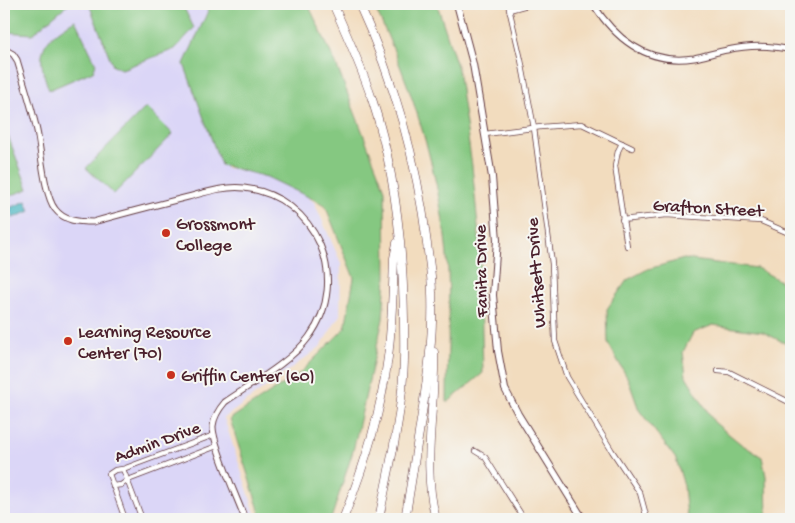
<svg xmlns="http://www.w3.org/2000/svg" width="795" height="523" font-family="'Gochi Hand',sans-serif">
<style>
.built{fill:#dbd6f7}
.green{fill:#85c881;stroke:#687456}
.water{fill:#48b6c2;stroke:#496a76}
.lines{fill:none;stroke-linecap:round;stroke-linejoin:round}
.minor-casing{stroke:#633b41;stroke-width:6}
.tertiary-casing{stroke:#633b41;stroke-width:7}
.secondary-casing{stroke:#633b41;stroke-width:8}
.motorway-casing{stroke:#633b41;stroke-width:9}
.minor{stroke:#fff;stroke-width:4.5}
.tertiary{stroke:#fff;stroke-width:5}
.secondary{stroke:#fff;stroke-width:6}
.motorway{stroke:#fff;stroke-width:8}
.poi-dot{fill:#c8321e;stroke:#f6f6f2;stroke-width:2}
.labels{text-anchor:middle;stroke-width:4;stroke-linejoin:round;paint-order:stroke}
.street-label{font-size:18px;fill:#4a1f2b;stroke:#f6f6f2}
.poi-label{font-size:18px;fill:#4a1f2b;stroke:#f6f6f2;text-anchor:start}
</style>
<rect width="100%" height="100%" fill="#f6f6f2"/>
<filter id="ink" filterUnits="userSpaceOnUse"><feTurbulence type="fractalNoise" baseFrequency=".02" numOctaves="2"/><feDisplacementMap in="SourceGraphic" scale="10" xChannelSelector="R" yChannelSelector="G"/><feConvolveMatrix kernelMatrix="1 2 1 2 8 2 1 2 1" color-interpolation-filters="sRGB"/></filter>
<filter id="wash" filterUnits="userSpaceOnUse"><feTurbulence type="fractalNoise" baseFrequency=".0096" numOctaves="4" result="noise"/><feDisplacementMap in="SourceGraphic" scale="20" xChannelSelector="R" yChannelSelector="G"/><feGaussianBlur stdDeviation="1.12" result="paint"/><feColorMatrix in="noise" values="0 0 0 0 0 0 0 0 0 0 0 0 0 0 0 0 0 1.4 0 .05"/><feComposite in="paint" operator="in"/></filter>
<g filter="url(#wash)">
<rect width="100%" height="100%" fill="#f2dcbe"/>
<path class="built" d="M11 4H203L208 11 189 66 226 168 279 175 314 202 341 263 340 315 320 347 224 418 257 519H4V6Z"/>
<g class="green">
<path d="M4 4H68L33 34 4 32Z"/>
<path d="M89 4H182L194 28 175 49 122 69 113 66Z"/>
<path d="M202 4H308L336 64 385 190 386 276 383 319 353 451 331 519H262L230 419 300 373 345 328 354 278 325 205 267 177 221 165 184 64 208 11Z"/>
<path d="M373 4H437L458 69 472 166 480 246 483 373 447 403C447 359 450 315 448 270 443 180 412 85 373 4Z"/>
<path d="M75 20 96 64 93 71 49 90C35 52 40 41 75 20Z"/>
<path d="M146 107 173 134 114 194 86 168Z"/>
<path d="M8 136 28 189 4 198V138Z"/>
<path d="M684 259 757 268 791 287V346L763 332 713 325 693 333 683 352 686 376 714 422 741 444 762 457 766 476 767 519H689L687 516 684 486 676 459 639 410 628 379 608 343 607 309 627 280 648 269Z"/>
</g>
<path class="water" d="M26 201 30 211 13 218 9 208Z"/>
</g>
<g filter="url(#ink)">
<g class="lines">
<g class="minor-casing">
<g id="minor">
<path d="M508 4 521 60 534 128 552 264 555 341 567 377 612 451 640 493 647 519"/>
<path d="M509 10 531 4"/>
<path d="M485 134 541 127 582 124 632 148"/>
<path d="M622 143 618 151 615 166 627 246"/>
<path d="M622 220 666 215 761 221 791 234"/>
<path d="M718 371 729 372 791 403"/>
<path d="M475 451 485 457 524 519"/>
<path d="M123 469 142 519"/>
<path d="M113 486 121 485 128 480 217 446"/>
<path d="M125 519 109 474 115 470 123 469 214 435"/>
</g>
</g>
<g class="tertiary-casing">
<g id="tertiary">
<path d="M593 4C616 40 648 65 694 58 705 56 716 52 727 50 749 45 770 45 791 50"/>
<path d="M4 49 13 54 17 60C24 84 32 107 37 131 41 149 44 195 55 209 64 221 78 222 93 222 125 213 156 205 188 197 207 192 225 186 244 188 316 196 352 279 309 337 291 362 251 384 225 402 219 409 214 416 213 426 212 443 238 500 245 519"/>
</g>
</g>
<g class="secondary-casing">
<path id="secondary" d="M457 4 473 64 492 177 497 240 493 295 498 351 505 389 518 414 583 519"/>
</g>
<g class="motorway-casing">
<g id="motorway">
<path d="M333 4C347 35 361 66 372 99 395 169 403 246 404 320 404 339 405 358 403 377 400 425 388 472 379 519"/>
<path d="M359 4C394 80 417 160 427 244 429 260 432 277 432 293 434 340 426 387 419 433 414 462 410 491 405 519"/>
<path d="M434 352C436 407 421 465 436 519"/>
<path d="M343 519C364 468 381 412 388 357 392 324 393 291 394 258L397 243"/>
</g>
</g>
<use href="#minor" class="minor"/>
<use href="#tertiary" class="tertiary"/>
<use href="#secondary" class="secondary"/>
<use href="#motorway" class="motorway"/>
</g>
</g>
<g class="poi-dot">
<circle cx="166" cy="233" r="5"/>
<circle cx="68" cy="341" r="5"/>
<circle cx="171" cy="375" r="5"/>
</g>
<g class="labels">
<g class="street-label">
<text transform="translate(708 207) rotate(3)" y="6">Grafton Street</text>
<text transform="translate(480 271) rotate(-91)" y="6">Fanita Drive</text>
<text transform="translate(535 273) rotate(-94)" y="6">Whitsett Drive</text>
<text transform="translate(157 441) rotate(-20)" y="6">Admin Drive</text>
</g>
<g class="poi-label">
<text x="176" y="229">Grossmont<tspan x="176" dy="21">College</tspan></text>
<text x="78" y="337">Learning Resource<tspan x="78" dy="21">Center (70)</tspan></text>
<text x="181" y="381">Griffin Center (60)</text>
</g>
</g>
<rect width="795" height="523" fill="none" stroke="#f6f6f2" stroke-width="20"/>
</svg>
